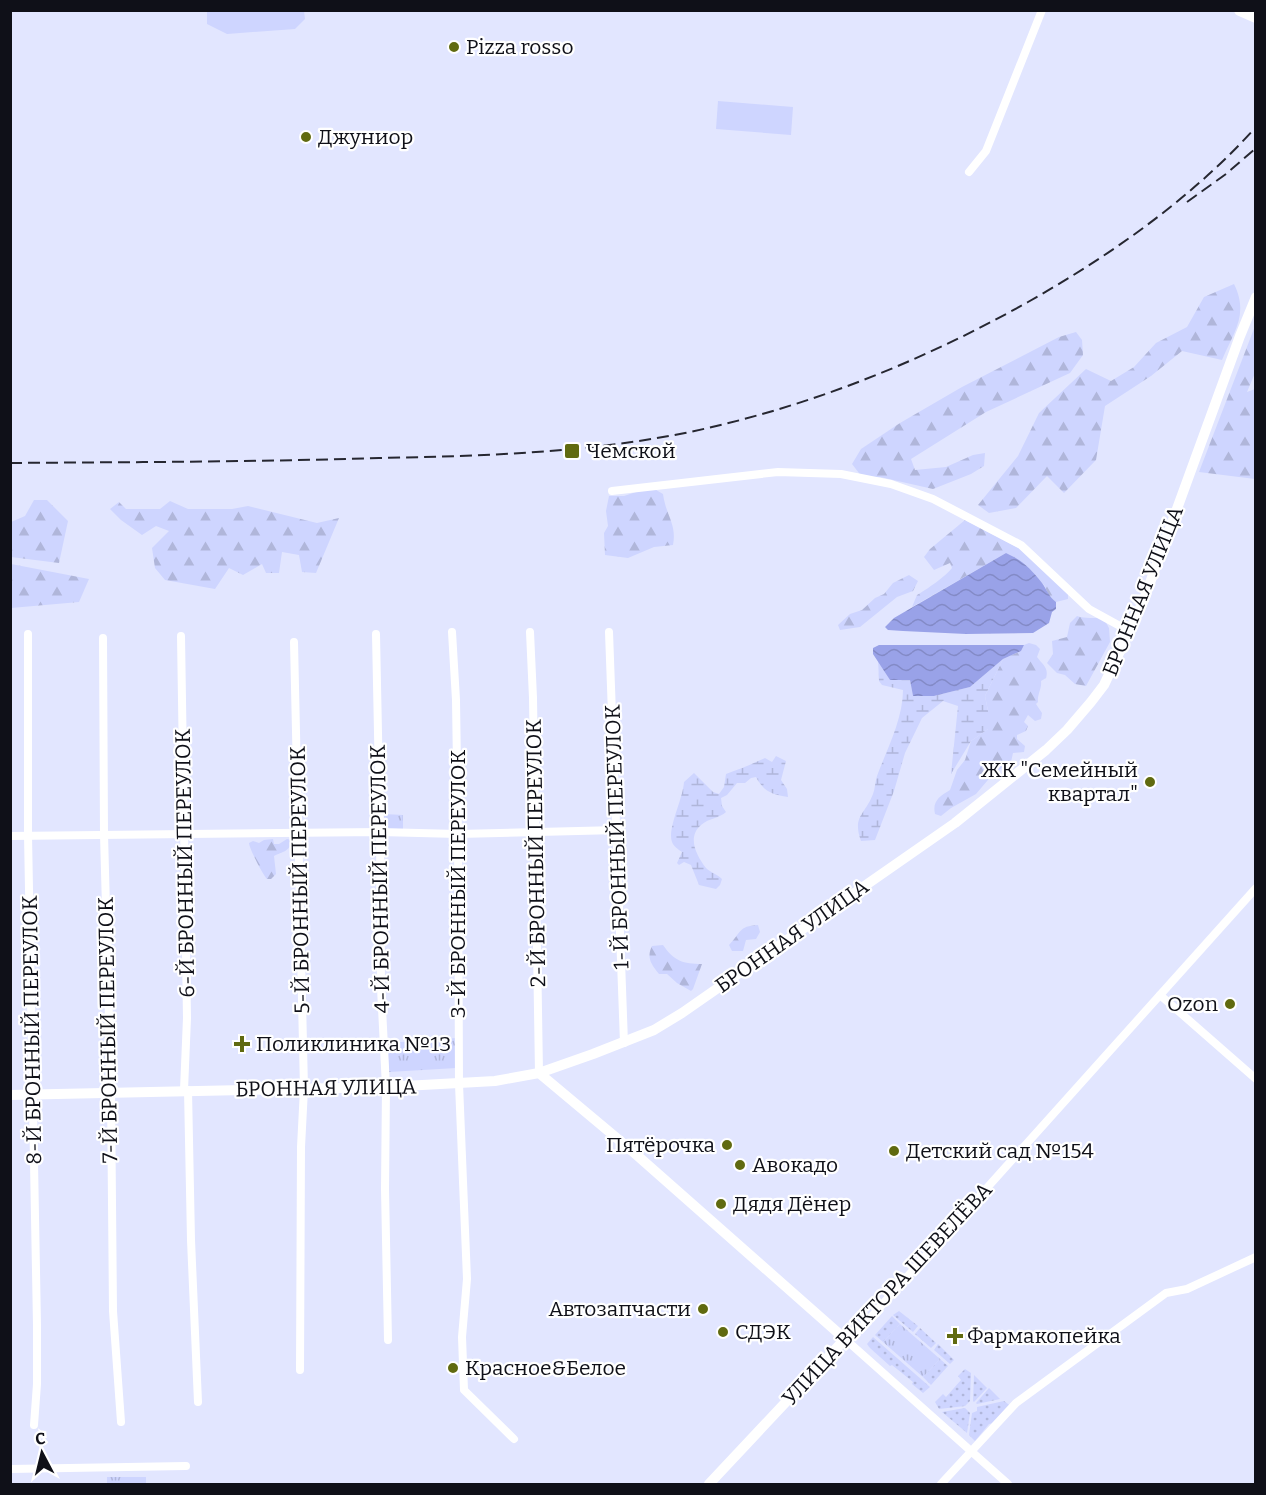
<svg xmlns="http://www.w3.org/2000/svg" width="1266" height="1495" font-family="Bitter,serif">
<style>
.grass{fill:url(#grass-dots)}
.forest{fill:url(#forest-firs)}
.wetland{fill:url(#wetland-marsh)}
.park{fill:url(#park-tufts)}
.pitch{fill:#ced5ff}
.water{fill:url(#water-waves)}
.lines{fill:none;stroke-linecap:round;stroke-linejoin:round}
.minor{stroke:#fff;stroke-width:8}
.tertiary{stroke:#fff;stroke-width:10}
.secondary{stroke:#fff;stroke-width:12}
.rail{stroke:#262731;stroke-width:2;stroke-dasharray:12 6;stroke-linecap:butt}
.poi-dot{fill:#606a10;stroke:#fff;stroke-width:2}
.labels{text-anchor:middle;stroke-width:4.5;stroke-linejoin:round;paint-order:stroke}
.poi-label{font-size:21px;fill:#0f1018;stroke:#fff;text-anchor:start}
.street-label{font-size:21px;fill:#0f1018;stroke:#fff}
</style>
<defs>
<pattern id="grass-dots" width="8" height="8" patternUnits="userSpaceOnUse" patternTransform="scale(1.5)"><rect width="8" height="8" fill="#ced5ff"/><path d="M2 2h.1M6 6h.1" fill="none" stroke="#b0b6da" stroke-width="1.8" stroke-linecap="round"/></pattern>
<pattern id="forest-firs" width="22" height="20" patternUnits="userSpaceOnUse" patternTransform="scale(1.5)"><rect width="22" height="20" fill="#ced5ff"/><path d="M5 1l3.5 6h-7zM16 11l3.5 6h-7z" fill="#b0b6da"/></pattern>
<pattern id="wetland-marsh" width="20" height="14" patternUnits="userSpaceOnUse" patternTransform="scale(1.5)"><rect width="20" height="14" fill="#ced5ff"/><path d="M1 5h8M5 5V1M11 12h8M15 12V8" fill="none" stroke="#b0b6da"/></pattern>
<pattern id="park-tufts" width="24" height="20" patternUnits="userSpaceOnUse" patternTransform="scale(1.5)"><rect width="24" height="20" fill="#ced5ff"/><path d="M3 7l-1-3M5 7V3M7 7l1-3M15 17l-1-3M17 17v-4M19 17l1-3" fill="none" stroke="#b0b6da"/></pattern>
<pattern id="water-waves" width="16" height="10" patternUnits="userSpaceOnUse" patternTransform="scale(1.5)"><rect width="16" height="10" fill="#99a2e8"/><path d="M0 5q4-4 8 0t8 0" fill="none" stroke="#838ac6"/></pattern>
</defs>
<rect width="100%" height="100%" fill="#e2e6ff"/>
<g class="grass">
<path d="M899 1311 918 1326 913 1332 893 1315Z"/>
<path d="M892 1316 900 1324 883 1342 875 1335Z"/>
<path d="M920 1328 936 1343 931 1348 915 1334Z"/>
<path d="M873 1337 930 1387 923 1393 912 1384 913 1382 892 1365 890 1366 870 1348 867 1344Z"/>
<path d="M938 1344 954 1360 950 1364 934 1350Z"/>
<path d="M940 1359 948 1366 931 1385 923 1377Z"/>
<path d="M965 1369 971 1373 970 1401 965 1406 939 1409 935 1402 943 1394 946 1397 961 1380 958 1376Z"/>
<path d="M974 1375 987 1388 974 1402 973 1401Z"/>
<path d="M989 1388 1000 1399 977 1404 976 1403Z"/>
<path d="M1004 1401 1012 1407 994 1423 989 1424 975 1441 969 1435 972 1413 977 1411V1407Z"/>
<path d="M965 1408 970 1413 967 1433 942 1412Z"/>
</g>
<g class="forest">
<path d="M1234 284C1249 314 1234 332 1222 360L1182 351 1151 376 1105 406 1096 460 1064 493 1047 476 1016 508 989 513 978 505 1018 456 1039 413 1086 369 1111 381 1134 367 1156 343 1187 327 1204 297Z"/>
<path d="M1255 326V373L1247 392 1255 389V479L1199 472Z"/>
<path d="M1076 332 1082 340 1083 355 1070 373 986 412 911 459 915 470 946 467 973 455 985 453 984 466 971 474 933 489 880 477H862L852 464 861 449 900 423 962 387 1059 337Z"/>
<path d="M651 487 663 494C666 516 677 524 673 545L654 547 628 558 605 555 604 533 608 526 606 511 609 496H624Z"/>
<path d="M34 500H47L68 521 59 563 11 557V522L25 516Z"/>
<path d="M170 501 188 509H232L248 506 317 523 339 518 316 573 302 572 299 555 282 552 279 573H266L262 564 243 575 229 568 215 589 165 580 155 568 152 548 169 531 156 526 142 535 121 520 110 509 119 502 126 509H160Z"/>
<path d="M965 520 1026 552 1068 591V599L1056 602 1050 598 1044 585 1006 553 912 607 917 595C926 590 946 576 952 568L950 563 934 570 924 557 930 549Z"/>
<path d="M11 564 89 579 79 602 11 608Z"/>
<path d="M909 575 918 581 913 591 897 597 860 627 840 630 838 625 850 614 862 610 875 598 884 594 893 583Z"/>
<path d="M1077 616C1086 619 1094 617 1104 619L1109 628 1110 642 1086 686 1075 684 1065 675 1057 673 1047 663 1053 654 1052 641 1067 637 1070 623Z"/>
<path d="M1029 643 1036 645 1040 649 1037 657C1043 665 1049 668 1046 678L1041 681C1042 689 1037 694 1038 702L1036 704 1042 713 1041 719 1035 721 1028 715 1024 722 1028 726 1026 731 1017 735V739L1025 746 1024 752 1013 753 1011 762 993 774 976 794 951 808 941 816 935 814C932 801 940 796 950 790L957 770 965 760 971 741 988 729V711L985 696 1003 659 1021 651 1024 645Z"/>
<path d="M273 839 274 844H279L287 839 292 840C291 851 282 852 274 856L276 874 271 879H267C263 875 249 848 249 843L253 841 259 843 264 840Z"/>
<path d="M758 925 760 932 756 939 746 940 743 951H732L729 945C741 933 738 926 758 925Z"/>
<path d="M663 945C674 961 683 964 702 964L693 989 691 991 677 983 667 974H659C652 965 646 958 652 946Z"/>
</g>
<g class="wetland">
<path d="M878 659 890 680H910L913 696H934L970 687 1003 659 985 696 988 711V729L971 741 951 774 958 706 943 701 922 718 905 753 894 791 875 840 861 841C852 816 865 815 873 794 875 789 875 782 877 776 887 749 903 719 903 690L882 685 879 681Z"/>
<path d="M776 756 786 761 781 780 787 789 788 797C772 794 764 792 756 777L751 778 745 783H737L727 795 721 798 722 806 726 812C720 818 709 818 701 825 687 837 696 855 706 868 710 872 717 874 722 879L720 885 716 889 699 885 691 865 684 862 679 865 677 863 682 852C678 849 674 847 672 842 667 829 683 799 684 782L694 773 713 792 719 794 724 787 726 774C740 769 752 764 765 758L772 762Z"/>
</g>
<g class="park">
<path d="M384 814 403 815V830L384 829Z"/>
<path d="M456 1038V1068L389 1072 387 1043Z"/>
<path d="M900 1324 940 1359 923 1377 883 1342Z"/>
<rect x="107" y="1477" width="39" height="7"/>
</g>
<g class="pitch">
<path d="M207 11H304L305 19 295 29 227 34 207 24Z"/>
<path d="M718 101 793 107 791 135 716 129Z"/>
</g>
<g class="water">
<path d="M1006 553C1023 561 1030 568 1042 583 1047 590 1049 597 1056 602V609L1052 612 1049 623 1033 633 966 634 903 631 888 630 885 627 894 618Z"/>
<path d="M879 645H1024L1021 651 1003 659 970 687 934 696H913L910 680H890L873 654V648Z"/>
</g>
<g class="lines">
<g class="minor">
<path d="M969 172 986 151 1042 10"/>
<path d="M612 491 778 472 841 474 891 484 933 499 1021 545 1089 609 1129 631"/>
<path d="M452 632 456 700 458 834 459 1084 467 1279 462 1337 464 1390 514 1439"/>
<path d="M530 632 533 698 539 1073"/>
<path d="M609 632 624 1043"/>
<path d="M28 634V835L37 1325V1384L34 1425"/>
<path d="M376 634 380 832 381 988 386 1087 385 1189 388 1340"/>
<path d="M181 636 187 1018 184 1090"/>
<path d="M103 638 104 834 111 1093 113 1311 121 1422"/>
<path d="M294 642 304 1089 301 1147 300 1370"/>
<path d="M10 836 380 832 458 834 618 830"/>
<path d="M1160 995 1256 888"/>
<path d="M188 1090 191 1240 198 1402"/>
<path d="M10 1469 186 1466"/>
<path d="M941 1484 1016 1403 1166 1293 1187 1289 1256 1257"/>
<path d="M1008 1484 845 1339 863 1326 1160 995 1256 1079"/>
</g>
<g class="tertiary">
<path d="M539 1073 631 1150 845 1339 709 1484"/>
<path d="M10 1095 386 1087 495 1081 539 1073 593 1054 654 1030 682 1013 955 823 1046 750 1067 730 1091 702 1104 685 1143 602 1240 336 1256 297"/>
</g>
<path class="secondary" d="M1240 10 1256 17"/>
<g class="rail">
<path d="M1187 202 1226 174 1256 148"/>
<path d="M10 463C133 462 256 462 379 458 483 456 583 453 685 433 806 408 921 362 1028 302 1111 255 1192 198 1256 127"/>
</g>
</g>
<g class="poi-dot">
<circle cx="454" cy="47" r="6"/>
<circle cx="306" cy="137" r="6"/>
<rect x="564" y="443" width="16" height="16" rx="3"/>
<circle cx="1150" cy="782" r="6"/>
<circle cx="1230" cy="1004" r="6"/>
<path d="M239 1035h6v6h6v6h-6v6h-6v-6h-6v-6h6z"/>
<circle cx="727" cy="1145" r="6"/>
<circle cx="894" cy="1151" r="6"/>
<circle cx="740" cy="1165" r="6"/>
<circle cx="721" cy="1204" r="6"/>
<circle cx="703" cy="1309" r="6"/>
<circle cx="723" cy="1332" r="6"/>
<path d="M952 1327h6v6h6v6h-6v6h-6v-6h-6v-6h6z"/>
<circle cx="453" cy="1368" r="6"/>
</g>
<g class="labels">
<g class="poi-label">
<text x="466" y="54">Pizza rosso</text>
<text x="318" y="144">Джуниор</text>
<text x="586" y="458">Чемской</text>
<text x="1138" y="777" text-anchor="end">ЖК "Семейный<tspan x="1138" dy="24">квартал"</tspan></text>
<text x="1218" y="1011" text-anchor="end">Ozon</text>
<text x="256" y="1051">Поликлиника №13</text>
<text x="715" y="1152" text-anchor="end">Пятёрочка</text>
<text x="906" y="1158">Детский сад №154</text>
<text x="752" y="1172">Авокадо</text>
<text x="733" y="1211">Дядя Дёнер</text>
<text x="691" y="1316" text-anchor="end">Автозапчасти</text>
<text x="735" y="1339">СДЭК</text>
<text x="967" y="1343">Фармакопейка</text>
<text x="465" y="1375">Красное&amp;Белое</text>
</g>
<g class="street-label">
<text transform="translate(1143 591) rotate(-68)" y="7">БРОННАЯ УЛИЦА</text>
<text transform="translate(617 837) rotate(-92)" y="7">1-Й БРОННЫЙ ПЕРЕУЛОК</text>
<text transform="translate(536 853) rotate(-91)" y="7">2-Й БРОННЫЙ ПЕРЕУЛОК</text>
<text transform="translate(185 863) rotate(-91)" y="7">6-Й БРОННЫЙ ПЕРЕУЛОК</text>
<text transform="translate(380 879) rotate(-91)" y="7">4-Й БРОННЫЙ ПЕРЕУЛОК</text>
<text transform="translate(300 880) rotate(-91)" y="7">5-Й БРОННЫЙ ПЕРЕУЛОК</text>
<text transform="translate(458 884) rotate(-90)" y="7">3-Й БРОННЫЙ ПЕРЕУЛОК</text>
<text transform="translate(792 936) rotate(-35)" y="7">БРОННАЯ УЛИЦА</text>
<text transform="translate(32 1030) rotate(-91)" y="7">8-Й БРОННЫЙ ПЕРЕУЛОК</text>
<text transform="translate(108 1030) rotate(-91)" y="7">7-Й БРОННЫЙ ПЕРЕУЛОК</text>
<text transform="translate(326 1088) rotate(-1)" y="7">БРОННАЯ УЛИЦА</text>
<text transform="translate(887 1294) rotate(-47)" y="7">УЛИЦА ВИКТОРА ШЕВЕЛЁВА</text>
</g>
</g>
<rect width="1266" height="1495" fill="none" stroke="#0f1018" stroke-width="24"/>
<g transform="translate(42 1453) rotate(353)" stroke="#ffffff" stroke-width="4.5" paint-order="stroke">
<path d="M0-4.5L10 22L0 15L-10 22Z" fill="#0f1018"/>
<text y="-9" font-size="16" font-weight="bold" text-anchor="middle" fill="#0f1018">С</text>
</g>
</svg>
